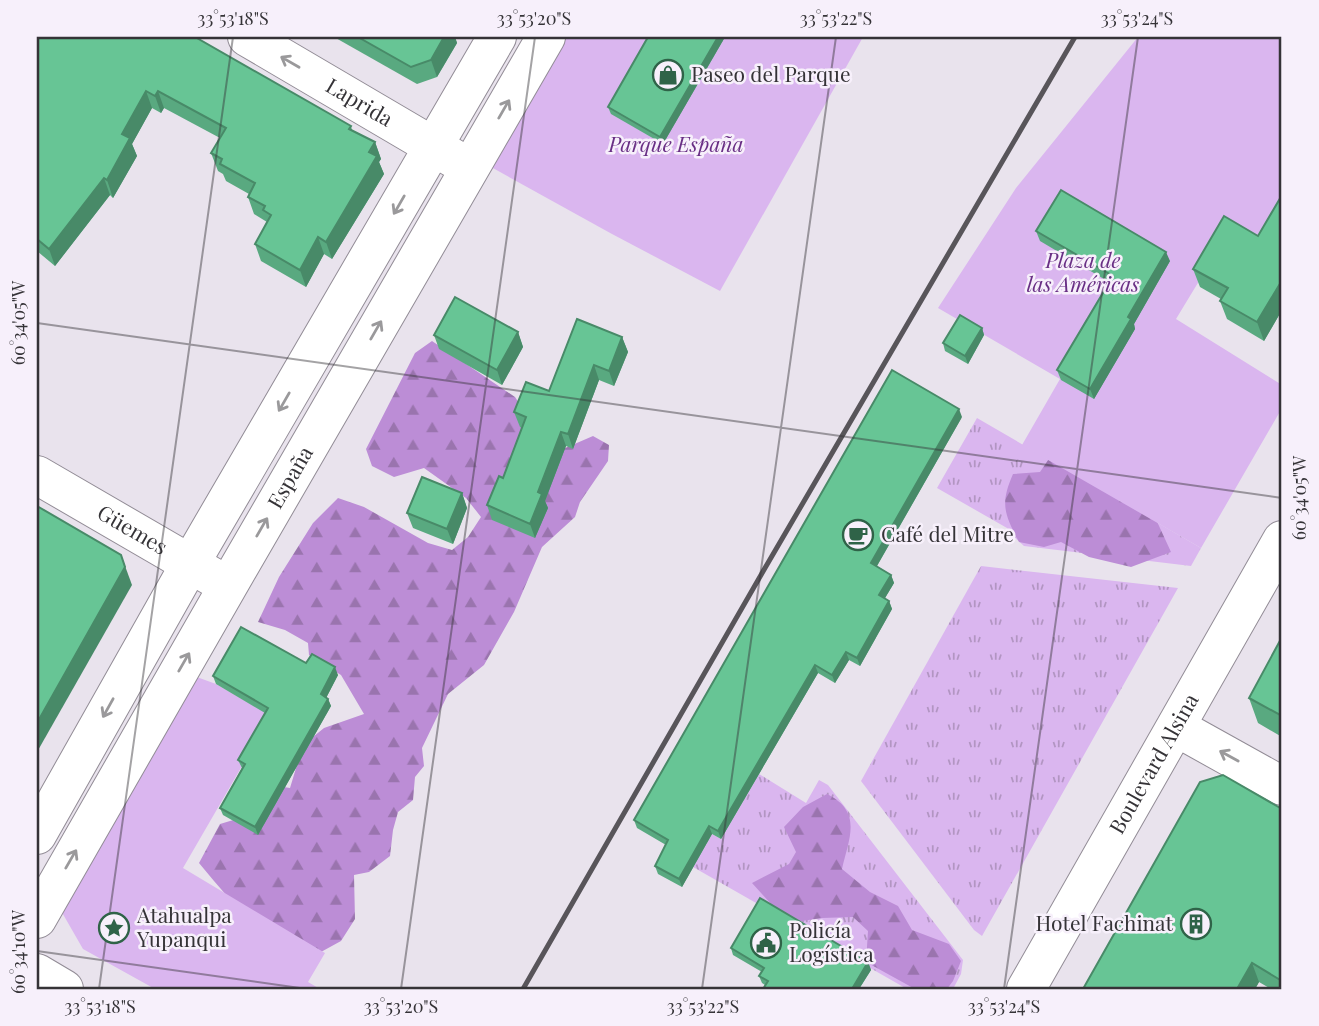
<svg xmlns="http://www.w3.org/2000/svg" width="1319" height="1026" font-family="'Playfair Display',serif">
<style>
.grass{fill:url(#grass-tufts)}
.forest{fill:url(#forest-firs)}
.park{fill:#dab6ef}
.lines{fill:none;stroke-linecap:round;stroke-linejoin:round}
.minor-casing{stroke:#928c96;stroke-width:40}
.major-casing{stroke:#928c96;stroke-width:40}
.minor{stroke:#fff;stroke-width:38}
.major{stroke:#fff;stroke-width:38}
.rail{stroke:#58555a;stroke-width:5}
.wall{fill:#59a980}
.shaded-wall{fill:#488a68}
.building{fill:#67c595;stroke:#488a68;stroke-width:2}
.oneway{stroke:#9a999b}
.ticks{fill:none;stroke:#353337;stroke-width:2;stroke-opacity:0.45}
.labels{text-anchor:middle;stroke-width:5;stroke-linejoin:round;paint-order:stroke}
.poi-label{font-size:21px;fill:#353337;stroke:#f7f0fb;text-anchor:start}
.street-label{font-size:21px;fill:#353337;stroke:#f7f0fb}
.park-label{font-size:21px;font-style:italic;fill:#692f85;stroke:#f7f0fb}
.neatline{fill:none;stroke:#353337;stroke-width:2.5}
.ticks-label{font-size:18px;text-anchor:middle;fill:#353337}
</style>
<defs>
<pattern id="grass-tufts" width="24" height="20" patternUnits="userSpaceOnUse" patternTransform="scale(1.75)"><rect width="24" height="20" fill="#dab6ef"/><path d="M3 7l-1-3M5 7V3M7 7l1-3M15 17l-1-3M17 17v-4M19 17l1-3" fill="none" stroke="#b295c2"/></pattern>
<pattern id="forest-firs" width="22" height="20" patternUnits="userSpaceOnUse" patternTransform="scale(1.75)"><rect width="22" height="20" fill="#bc8dd6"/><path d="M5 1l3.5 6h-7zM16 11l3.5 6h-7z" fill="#9a74ae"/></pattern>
</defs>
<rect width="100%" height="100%" fill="#e9e3ed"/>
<g class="grass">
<path d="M977 418 1201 548 1191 566 1024 546 1014 537 1007 528 937 488Z"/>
<path d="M981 566 1178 588 982 936 974 930 861 781Z"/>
<path d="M759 774 806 803 819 780 828 785 963 960 961 974 953 989H907L693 867 712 834 721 839Z"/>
</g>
<g class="forest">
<path d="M432 341 515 397 529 418 549 455 593 436 609 445 608 461 580 502 575 517 542 547 514 612 484 665 448 694 422 748 424 766 415 777 413 800 398 812 393 830 390 856 369 872 354 875 355 919 341 941 310 958 246 918 214 881 199 863 220 824 240 818 239 780 290 788 303 745 324 728 364 714 341 675 309 655 308 643 285 630 258 622 279 577 313 523 338 498 364 507 428 543 452 550 468 537 481 517 466 498 424 468 394 477 372 466 366 449 415 353Z"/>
<path d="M1065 435 1148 502 1171 552 1131 567 1089 557 1061 542 1044 547 1019 542C1004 513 1000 504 1013 474L1040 472Z"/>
<path d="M827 794C863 812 849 838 842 869L870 892 898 906 912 930 949 944 961 961 953 981 947 989H915L866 962 868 931 853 917 822 918 795 922 781 915 752 883 789 864 796 852 784 827 803 807Z"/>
</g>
<g class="park">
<path d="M566 37H863L720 291 612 234 491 167Z"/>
<path d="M1138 37H1282V205L1258 244 1230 230 1176 319 1282 385V408L1201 548 1022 445 1060 379 938 308 1016 188Z"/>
<path d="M194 676 216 684 271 716 183 868 325 953 308 982 320 989H155L83 949 60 909Z"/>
</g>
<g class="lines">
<g class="minor-casing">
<g id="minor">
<path id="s1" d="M247 37 453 158"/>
<path id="s2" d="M37 475 211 576"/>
<path d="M1176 727 1282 786"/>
<path d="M37 835 190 564 497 37"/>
<path id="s3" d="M37 919 228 586 546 37"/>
<path d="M37 973 64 989"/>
</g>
</g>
<g class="major-casing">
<g id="major">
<path id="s4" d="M1026 989 1282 540"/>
</g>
</g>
<use href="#minor" class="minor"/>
<use href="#major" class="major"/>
<path class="rail" d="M523 989 765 568 1075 37"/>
</g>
<g class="wall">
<path d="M37 37 351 126 352 130 375 142 381 159 379 162 384 174 332 259 324 254 306 287 261 261 255 244 267 222 254 214 248 197 249 194 226 181 223 174 218 171 211 153 220 138 164 108 161 113 152 108 132 144 137 156 113 198 110 195 55 266 37 251Z"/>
<path d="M334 37H455L457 43 437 77 417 84Z"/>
<path d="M648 37H725L663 144 611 114 608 107Z"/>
<path d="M1282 195V310L1264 341 1227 319 1220 301 1221 299 1200 287 1193 269 1258 236Z"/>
<path d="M1036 231 1170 261 1134 324 1135 329 1094 399 1061 380 1057 370 1109 282 1040 241Z"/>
<path d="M982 328 984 335 968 364 945 351 943 343Z"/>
<path d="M518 332 523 347 502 385 439 349 434 335Z"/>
<path d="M622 337 628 352 614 386 599 380 573 449 566 446 545 501 548 508 535 538 492 520 487 505 503 478 522 428 520 427 514 412 549 391Z"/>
<path d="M962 417 877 566 891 575 894 583 885 598 889 601 892 609 860 666 849 660 835 683 818 673 721 839 712 834 682 887 658 874 655 866 666 845 637 828 634 820Z"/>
<path d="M462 493 467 508 453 544 413 528 407 513Z"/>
<path d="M1282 624V737L1258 723 1249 698 1282 638 1279 630Z"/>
<path d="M306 663 338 675 326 698 328 699 331 706 258 835 223 815 220 808 242 768 238 760 265 713 216 684 213 676Z"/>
<path d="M1282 809V989H1271L1259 982 1255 989H1083Z"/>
<path d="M731 948 868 962 871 970 859 989H763L765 985 762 983 759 976 762 972 733 955Z"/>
</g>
<g class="shaded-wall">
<path d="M444 37H455L457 43 437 77 431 60Z"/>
<path d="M718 37H725L663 144 660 137Z"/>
<path d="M146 91 152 108 132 144 137 156 113 198 107 180 122 134Z"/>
<path d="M158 91 164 108 161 113 155 96Z"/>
<path d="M375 142 381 159 379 162 384 174 332 259 326 242Z"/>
<path d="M104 178 110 195 55 266 49 249Z"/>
<path d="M318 237 324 254 306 287 300 270Z"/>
<path d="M1166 252 1170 261 1134 324 1135 329 1094 399 1090 389 1128 317Z"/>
<path d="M1281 282 1282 285V310L1264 341 1257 322Z"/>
<path d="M982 328 984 335 968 364 965 356Z"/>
<path d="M518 332 523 347 502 385 497 370Z"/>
<path d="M622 337 628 352 614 386 609 371Z"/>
<path d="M594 365 599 380 573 449 568 434Z"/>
<path d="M959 409 962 417 874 571 871 563Z"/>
<path d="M561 432 566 446 545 501 548 508 535 538 530 524 538 492Z"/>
<path d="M462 493 467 508 453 544 447 529Z"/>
<path d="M121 555 132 585 37 752V723Z"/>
<path d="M891 575 894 583 882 603 879 595Z"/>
<path d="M889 601 892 609 860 666 857 658Z"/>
<path d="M846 652 849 660 835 683 832 675Z"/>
<path d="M815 665 818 673 721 839 718 831Z"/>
<path d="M335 667 338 675 324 702 321 694Z"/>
<path d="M328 699 331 706 258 835 255 827Z"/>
<path d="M709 826 712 834 682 887 679 879Z"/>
<path d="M868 962 871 970 859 989H852Z"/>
<path d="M1252 963 1259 982 1255 989H1237Z"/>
</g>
<g class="building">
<path d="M37 37H195L351 126 349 129 375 142 369 152 377 156 326 242 318 237 300 270 255 244 271 215 263 210 265 206 248 197 255 183 220 164 222 159 211 153 226 128 158 91 155 96 146 91 122 134 130 138 107 180 104 178 49 249 37 239Z"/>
<path d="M358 37H444L431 60 411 67Z"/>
<path d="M648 37H718L660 137 608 107Z"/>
<path d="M1061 190 1166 252 1128 317 1131 319 1090 389 1057 370 1113 276 1036 231Z"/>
<path d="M1282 195V282H1281L1257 322 1220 301 1228 288 1193 269 1224 216 1258 236Z"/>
<path d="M455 297 518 332 497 370 434 335Z"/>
<path d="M960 315 982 328 965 356 943 343Z"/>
<path d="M577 319 622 337 609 371 594 365 568 434 561 432 538 492 542 494 530 524 487 505 499 476 503 478 526 417 514 412 526 382 549 391Z"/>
<path d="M892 370 959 409 871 563 891 575 879 595 889 601 857 658 846 652 832 675 815 665 718 831 709 826 679 879 655 866 668 840 634 820Z"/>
<path d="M422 477 462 493 447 529 407 513Z"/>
<path d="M37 506 121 555 125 567 37 723Z"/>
<path d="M241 627 306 663 312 654 335 667 321 694 328 699 255 827 220 808 245 764 238 760 268 708 213 676Z"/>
<path d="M1282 637V716L1249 698Z"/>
<path d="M1223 775 1282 809V981L1252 963 1237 989H1083L1200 782Z"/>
<path d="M760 898 868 962 852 989H763L768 981 759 976 764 968 731 948Z"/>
</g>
<defs><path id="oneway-shaft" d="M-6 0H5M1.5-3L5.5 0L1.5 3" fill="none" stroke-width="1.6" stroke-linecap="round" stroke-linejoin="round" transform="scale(1.75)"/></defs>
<g class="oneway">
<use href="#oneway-shaft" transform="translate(290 62) rotate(-150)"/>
<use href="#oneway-shaft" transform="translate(504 109) rotate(-60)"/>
<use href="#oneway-shaft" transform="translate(399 205) rotate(120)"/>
<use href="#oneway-shaft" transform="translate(376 330) rotate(-60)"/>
<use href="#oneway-shaft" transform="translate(284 402) rotate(120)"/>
<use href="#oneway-shaft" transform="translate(262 527) rotate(-60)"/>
<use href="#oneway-shaft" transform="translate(184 662) rotate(-60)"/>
<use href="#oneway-shaft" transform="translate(108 708) rotate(119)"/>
<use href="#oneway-shaft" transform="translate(1229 756) rotate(-151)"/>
<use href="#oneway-shaft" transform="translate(71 859) rotate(-60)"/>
</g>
<path class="ticks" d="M37 323 1282 498M37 951 307 989M99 989 233 37M401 989 535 37M702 989 836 37M1004 989 1138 37"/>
<defs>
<g id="shop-ring" transform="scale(1.575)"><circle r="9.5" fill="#f7f0fb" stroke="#2f6348" stroke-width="1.5"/><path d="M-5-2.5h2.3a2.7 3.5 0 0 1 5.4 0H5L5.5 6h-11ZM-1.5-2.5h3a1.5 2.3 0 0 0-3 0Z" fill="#2f6348"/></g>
<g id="cafe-ring" transform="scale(1.575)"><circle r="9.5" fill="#f7f0fb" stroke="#2f6348" stroke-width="1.5"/><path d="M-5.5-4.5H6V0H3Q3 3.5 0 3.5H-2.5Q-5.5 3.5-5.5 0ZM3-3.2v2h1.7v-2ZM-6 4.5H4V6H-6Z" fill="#2f6348"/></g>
<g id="building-ring" transform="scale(1.575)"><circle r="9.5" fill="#f7f0fb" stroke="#2f6348" stroke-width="1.5"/><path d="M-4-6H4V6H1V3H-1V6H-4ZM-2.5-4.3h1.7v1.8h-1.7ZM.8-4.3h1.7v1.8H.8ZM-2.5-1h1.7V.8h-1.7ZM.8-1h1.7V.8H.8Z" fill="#2f6348"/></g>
<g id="sight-ring" transform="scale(1.575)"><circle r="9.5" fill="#f7f0fb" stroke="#2f6348" stroke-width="1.5"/><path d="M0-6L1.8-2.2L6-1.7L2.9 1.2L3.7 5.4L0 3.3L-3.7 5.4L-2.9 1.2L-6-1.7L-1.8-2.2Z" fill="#2f6348"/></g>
<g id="civic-ring" transform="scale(1.575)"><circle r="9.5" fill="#f7f0fb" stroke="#2f6348" stroke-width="1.5"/><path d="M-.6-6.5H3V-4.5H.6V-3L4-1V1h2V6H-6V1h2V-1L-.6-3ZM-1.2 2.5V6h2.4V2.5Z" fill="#2f6348"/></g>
</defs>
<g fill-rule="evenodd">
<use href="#shop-ring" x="668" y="75"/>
<use href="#cafe-ring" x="858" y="535"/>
<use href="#building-ring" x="1196" y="924"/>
<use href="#sight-ring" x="114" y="928"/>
<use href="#civic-ring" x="766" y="943"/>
</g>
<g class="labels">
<g class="poi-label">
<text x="691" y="82">Paseo del Parque</text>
<text x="881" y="542">Café del Mitre</text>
<text x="137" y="923">Atahualpa<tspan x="137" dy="24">Yupanqui</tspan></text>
<text x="1173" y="931" text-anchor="end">Hotel Fachinat</text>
<text x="789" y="938">Policía<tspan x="789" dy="24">Logística</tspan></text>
</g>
<g class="street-label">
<text dy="7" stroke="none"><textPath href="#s1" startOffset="130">Laprida</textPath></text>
<text dy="7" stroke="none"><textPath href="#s3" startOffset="509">España</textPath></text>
<text dy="7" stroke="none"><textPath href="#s2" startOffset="110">Güemes</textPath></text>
<text dy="7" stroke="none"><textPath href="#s4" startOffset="259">Boulevard Alsina</textPath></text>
</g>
<g class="park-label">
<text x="676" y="152">Parque España</text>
<text x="1083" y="268">Plaza de<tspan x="1083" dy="24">las Américas</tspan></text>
</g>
</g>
<rect width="1319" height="1026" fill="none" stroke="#f7f0fb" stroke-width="77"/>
<rect x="38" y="38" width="1242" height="950" class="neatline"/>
<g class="ticks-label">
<text x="233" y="25">33°53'18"S</text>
<text x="534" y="25">33°53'20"S</text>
<text x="836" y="25">33°53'22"S</text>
<text x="1137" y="25">33°53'24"S</text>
<text transform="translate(19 323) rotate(-90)" y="6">60°34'05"W</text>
<text transform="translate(1300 498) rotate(-90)" y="6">60°34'05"W</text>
<text transform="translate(19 952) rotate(-90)" y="6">60°34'10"W</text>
<text x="100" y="1013">33°53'18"S</text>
<text x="401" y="1013">33°53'20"S</text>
<text x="703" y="1013">33°53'22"S</text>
<text x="1004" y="1013">33°53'24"S</text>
</g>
</svg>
